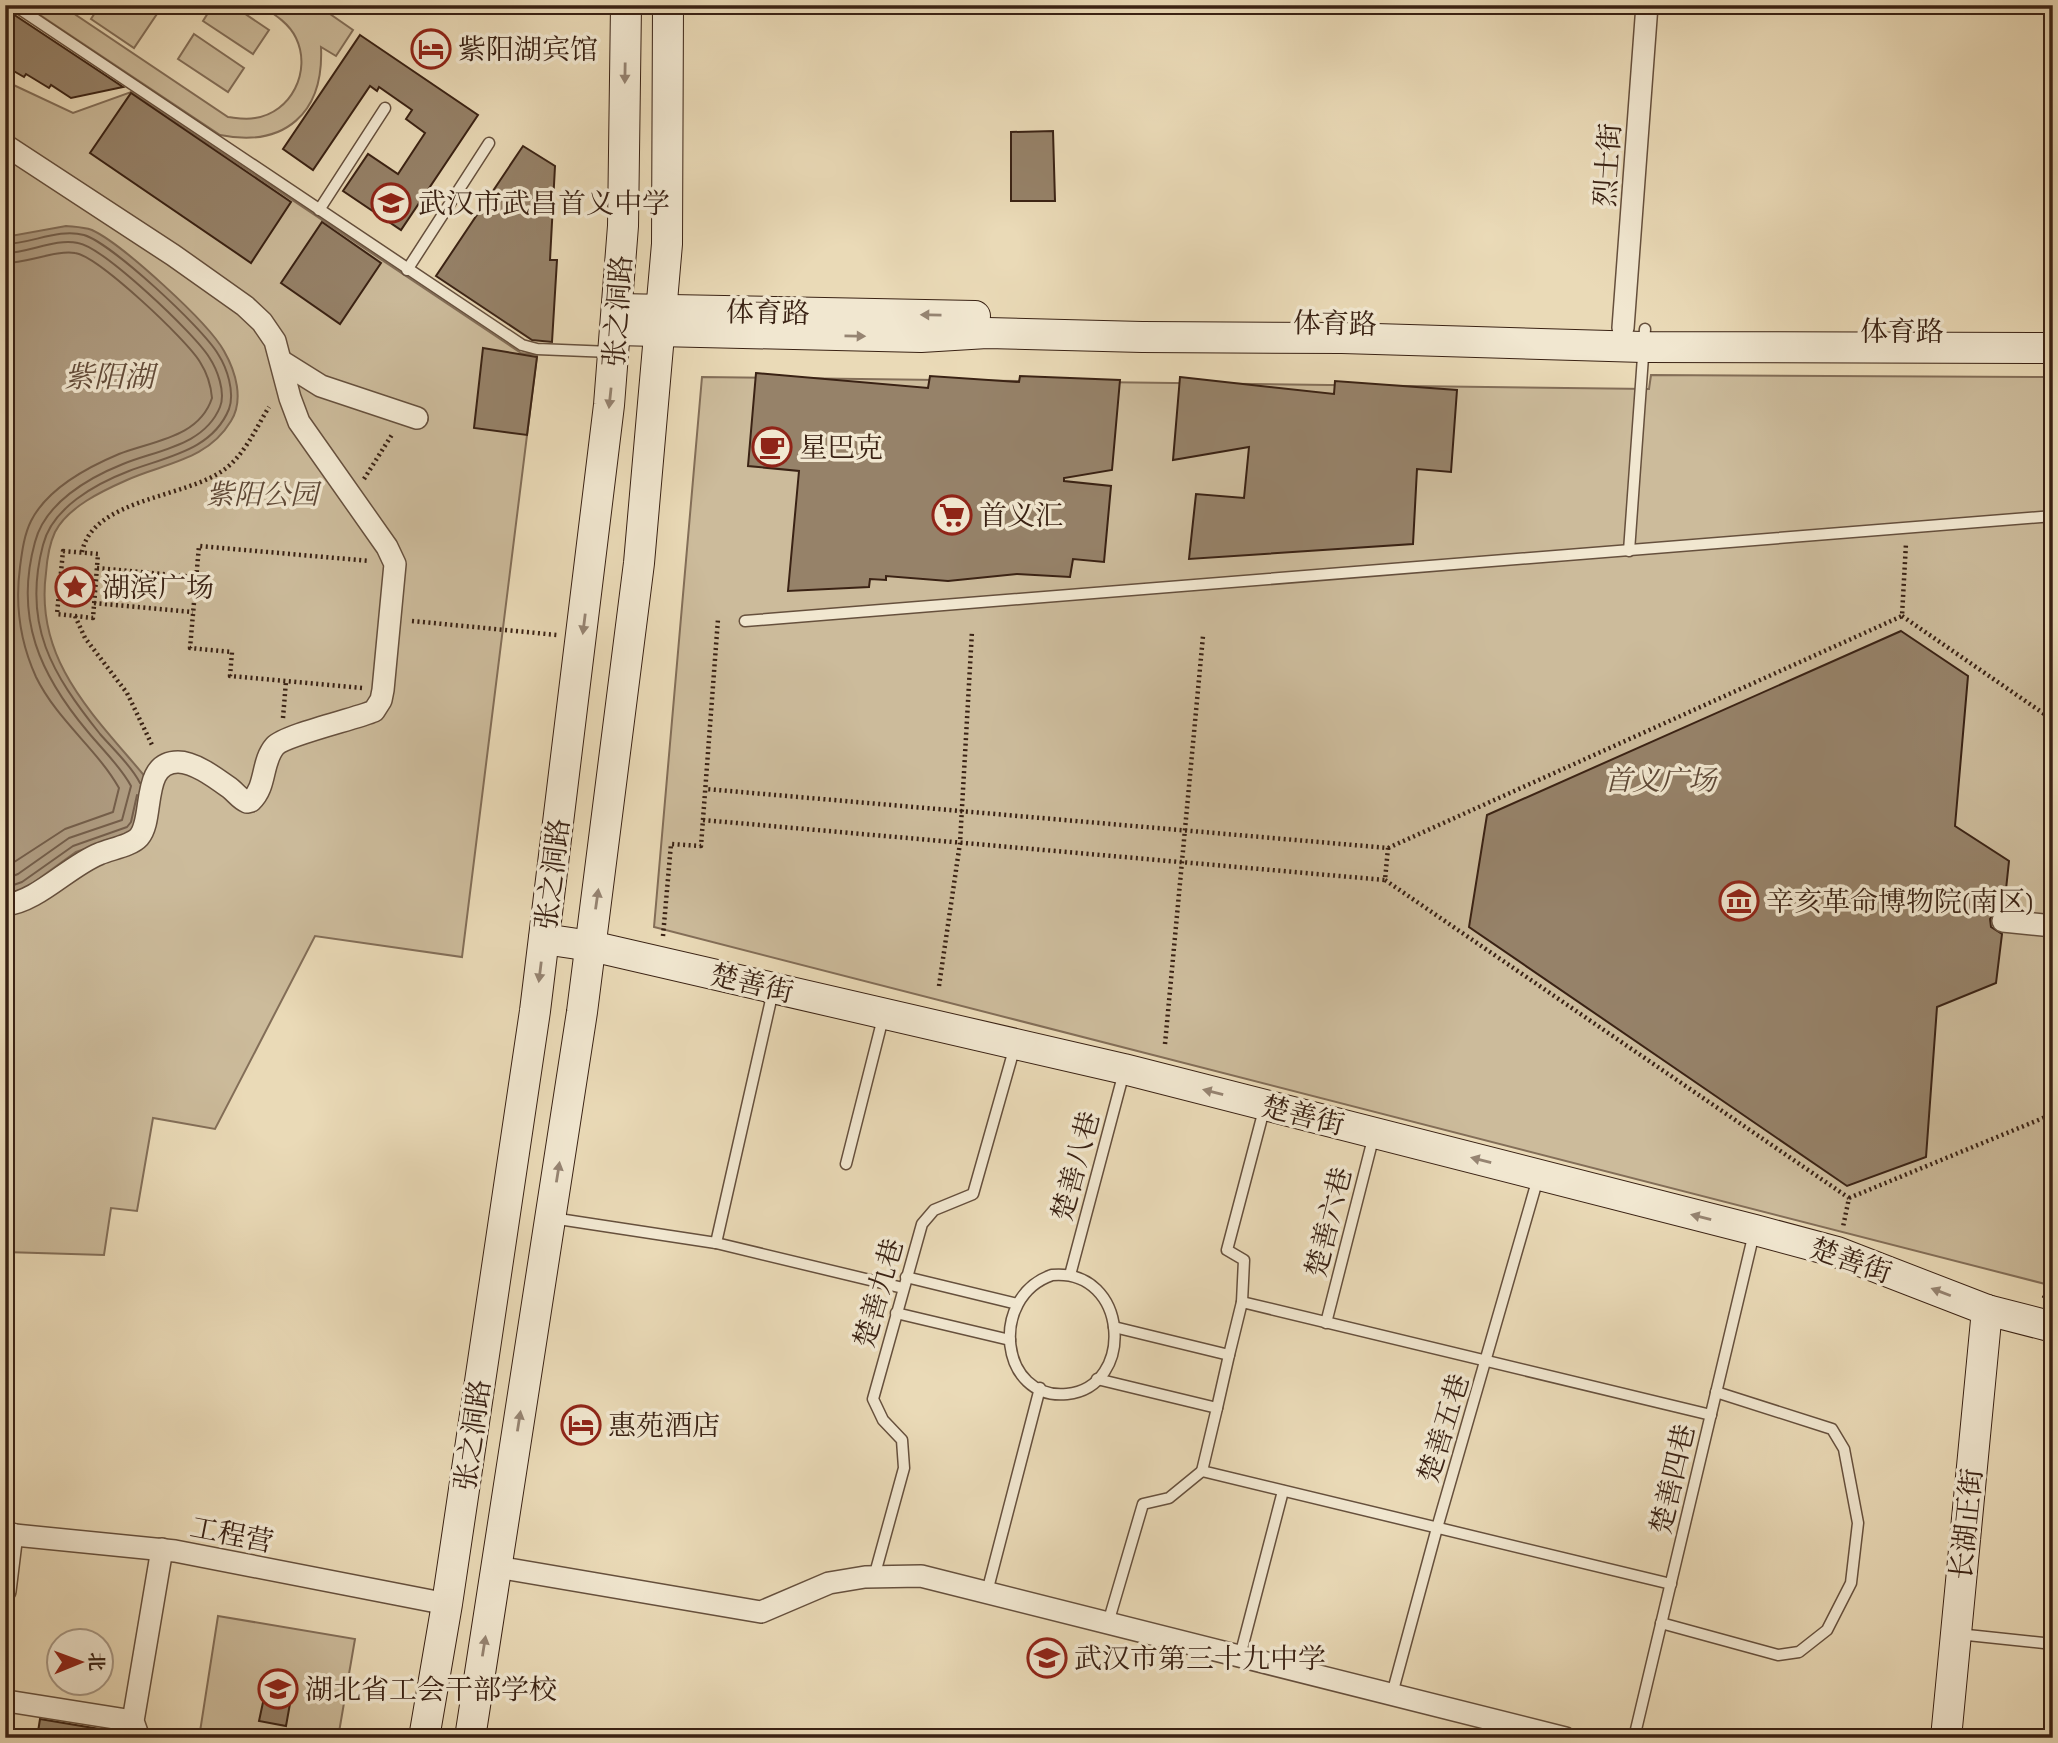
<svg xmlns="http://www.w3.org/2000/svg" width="2058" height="1743" font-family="Alegreya,'Noto Serif SC',serif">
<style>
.green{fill:#ccbb9b;stroke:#836e58;stroke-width:2}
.water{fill:#ae9b80;stroke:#806b55;stroke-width:2}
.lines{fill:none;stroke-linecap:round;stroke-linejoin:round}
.shore{stroke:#745e4a;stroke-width:2}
.building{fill:#968269;stroke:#3a2214;stroke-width:2}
.lane-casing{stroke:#66503d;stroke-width:13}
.street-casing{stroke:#66503d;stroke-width:24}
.secondary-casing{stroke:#3a2214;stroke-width:32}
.path{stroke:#3a2214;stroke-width:4.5;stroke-dasharray:2 3.5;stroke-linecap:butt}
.lane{stroke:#f1e7d0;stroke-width:10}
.street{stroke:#f1e7d0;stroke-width:21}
.secondary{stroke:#f1e7d0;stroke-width:30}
.oneway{fill:#968472}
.labels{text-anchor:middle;stroke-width:7;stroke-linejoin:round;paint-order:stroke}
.poi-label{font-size:28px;fill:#3a2214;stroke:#f1e7d0;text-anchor:start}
.street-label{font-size:28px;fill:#3a2214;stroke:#f1e7d0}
.park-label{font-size:28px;font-style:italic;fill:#5e4836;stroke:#f1e7d0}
.water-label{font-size:30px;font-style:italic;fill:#634c3a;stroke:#f1e7d0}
</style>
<rect width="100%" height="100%" fill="#eadab7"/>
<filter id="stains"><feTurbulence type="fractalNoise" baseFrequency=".00286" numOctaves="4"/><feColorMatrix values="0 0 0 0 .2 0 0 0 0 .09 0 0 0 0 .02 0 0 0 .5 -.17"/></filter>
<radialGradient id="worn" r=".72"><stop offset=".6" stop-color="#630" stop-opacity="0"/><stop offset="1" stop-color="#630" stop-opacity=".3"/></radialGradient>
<g class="green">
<path d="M25 5H61L228 117C237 118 245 120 255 118 291 113 312 71 296 38 289 23 274 14 260 5H317L353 30 336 56 321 47C324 113 285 148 220 135Z"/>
<path d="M100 5H163L134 48 91 19Z"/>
<path d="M213 5H232L269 30 253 54 203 21Z"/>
<path d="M194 34 244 68 228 92 178 59Z"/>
<path d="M5 81 73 113 131 92 521 353 537 355 462 957 315 936 215 1129 153 1118 137 1211 111 1208 104 1255 5 1252Z"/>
<path d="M1651 375 2053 377V1286L654 927 702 377 1649 389Z"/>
<path d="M218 1616 355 1639 338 1738H199Z"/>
</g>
<path class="water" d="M66 226C75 227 83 227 92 230 122 244 208 322 224 351 236 372 244 400 231 421 207 461 164 463 127 480 102 491 68 507 55 532 49 545 47 559 46 573 34 662 96 717 147 779L132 833 76 852 26 888 5 895V237Z"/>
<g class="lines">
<g class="shore">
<path d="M5 244C31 244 58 228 84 235 111 243 202 327 218 354 227 368 235 392 229 409 212 451 165 457 129 471 95 484 52 508 43 545 22 625 52 674 100 734 113 749 131 765 140 783"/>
<path d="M5 253C29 253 55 238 78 243 103 247 194 333 209 357 217 369 226 392 220 407 204 446 157 450 123 464 88 478 45 503 35 542 14 618 40 675 88 732 102 749 121 767 131 786L122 820 69 838 18 874 5 879"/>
<path d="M5 263C27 263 56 250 75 253 98 256 187 340 200 362 207 373 211 386 212 398 199 438 152 441 119 454 88 467 47 489 31 521 24 535 22 552 20 567 15 605 20 642 36 677 57 720 97 749 119 788L113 812 65 829 5 868"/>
<path d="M5 888 22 882 73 846 127 827 131 822 137 795"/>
</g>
</g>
<g class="building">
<path d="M5 6 10 12 123 87 71 98 51 85 49 88 26 74 24 77 5 66Z"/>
<path d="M360 35 478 115 401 230 343 191 368 154 398 174 425 133 406 119 412 110 379 87 377 91 370 86 313 170 283 149Z"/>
<path d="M131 93 291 202 251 263 90 153Z"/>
<path d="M1053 131 1055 201H1011V132Z"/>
<path d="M523 146 555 166 550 260H557L552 342 532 340 436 276Z"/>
<path d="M322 222 381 263 340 324 281 283Z"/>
<path d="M483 348 537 357 527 435 474 428Z"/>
<path d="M756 373 928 388 930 376 1019 382 1020 376 1120 380 1112 470 1064 478V481L1111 486 1104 562 1073 559 1070 577 1017 574 948 581 886 576V580L870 579 869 587 788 591 799 471 748 466Z"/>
<path d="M1180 377 1334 394 1335 381 1457 390 1451 472 1417 469 1413 544 1189 559 1196 494 1244 498 1249 447 1173 460Z"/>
<path d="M1901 631 1968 676 1955 826 2009 861 2004 908 1997 909 1990 919 1991 927 2002 934 1996 983 1937 1007 1926 1157 1847 1186 1469 927 1487 815Z"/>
<path d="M265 1693 291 1698 286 1726 259 1721Z"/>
<path d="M40 1719 123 1733 125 1738H37Z"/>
</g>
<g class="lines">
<g class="lane-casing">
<g id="lane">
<path d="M14 5 522 345 537 349 611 352"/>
<path d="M319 210 385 108"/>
<path d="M407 270 489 143"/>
<path d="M1629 551 1645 329"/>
<path d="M745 621 2053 516"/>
<path d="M846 1164 884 1014"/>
<path d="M552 1218 716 1243 903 1288"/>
<path d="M716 1243 773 991"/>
<path d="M1052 1275C1129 1268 1136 1387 1067 1394 1000 1401 988 1297 1052 1275Z"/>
<path d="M1070 1275 1124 1072"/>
<path d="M906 1277 1017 1304"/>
<path d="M1242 1302 1244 1260 1227 1250 1265 1106"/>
<path d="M896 1313 1010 1340"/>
<path d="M1326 1323 1374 1135"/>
<path d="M1114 1327 1229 1355 1242 1302 1711 1415"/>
<path d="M1097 1379 1217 1408 1202 1471 1671 1584"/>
<path d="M1217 1408 1229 1355"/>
<path d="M874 1577 904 1468 902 1440 883 1420 873 1399 922 1224 934 1210 973 1194 1015 1046"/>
<path d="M987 1592 1040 1388"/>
<path d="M1108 1623 1143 1504 1169 1498 1202 1471"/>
<path d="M1661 1623 1778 1655 1799 1652 1827 1630 1851 1583 1858 1523 1844 1449 1832 1429 1716 1392"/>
<path d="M1958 1634 2053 1644"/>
<path d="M1240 1656 1283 1491"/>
<path d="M1392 1694 1437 1528 1538 1178"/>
<path d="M1634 1738 1754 1233"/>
</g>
</g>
<g class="street-casing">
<g id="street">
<path d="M5 145 173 255 245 306 262 322 275 341 290 398 299 422 387 547 395 564 383 690 381 700 374 711C355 719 285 735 275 746 261 762 267 786 251 801L247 802C240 799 237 794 231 789 217 779 195 762 178 762 140 762 155 819 139 837 131 846 110 849 99 854 69 866 37 902 5 905"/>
<path d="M1623 328 1647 5"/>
<path d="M281 361 321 386 417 418"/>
<path d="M2003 921 2053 926"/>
<path d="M5 1534 175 1551 447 1604"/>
<path d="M497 1567 761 1612 829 1583 865 1577 921 1576 1565 1738"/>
<path d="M5 1591 12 1534"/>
<path d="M7 1701 133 1721"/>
<path d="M139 1738 133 1721 162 1549"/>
</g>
</g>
<g class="secondary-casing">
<g id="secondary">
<path d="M617 309 975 316"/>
<path d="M615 330 921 337 987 333 1142 337 1342 338 1643 347 2053 348"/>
<path d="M544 939 591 946 1124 1069 1755 1230 1837 1252 1987 1310 2053 1327"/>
<path d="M424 1738 447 1604 535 1011 609 405 623 226 626 5"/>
<path d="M470 1738 582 1012 639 563 667 244 668 5"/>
<path d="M1946 1738 1987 1310"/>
</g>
</g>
<g class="path">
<path d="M364 479 393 433"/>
<path d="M63 551 98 554 93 618 57 614Z"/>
<path d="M82 552C93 498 187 498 225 469 245 454 256 428 269 407"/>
<path d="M97 568 196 577"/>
<path d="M94 603 193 612"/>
<path d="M75 616 85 638 127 693 153 747"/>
<path d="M1902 616 2053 720"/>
<path d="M412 621 557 635"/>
<path d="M362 688 230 676 232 652 190 648 199 546 370 561"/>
<path d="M283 718 286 681"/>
<path d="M703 820 1385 880 1388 848 706 789"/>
<path d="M1388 848 1902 616 1906 543"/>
<path d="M1385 880 1849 1198 1843 1227"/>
<path d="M663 936 671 844 701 846 718 619"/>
<path d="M939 986 960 843 972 631"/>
<path d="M1165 1044 1203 636"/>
<path d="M1849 1198 2053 1114"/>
<path d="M2044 1298 2053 1262"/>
</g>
<use href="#lane" class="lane"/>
<use href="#street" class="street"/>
<use href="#secondary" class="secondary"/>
</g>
<defs><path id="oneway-solid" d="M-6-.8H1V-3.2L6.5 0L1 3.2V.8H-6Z" transform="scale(1.75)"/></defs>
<g class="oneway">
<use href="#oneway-solid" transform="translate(625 73) rotate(91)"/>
<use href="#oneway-solid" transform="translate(931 315) rotate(-179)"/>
<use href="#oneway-solid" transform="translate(855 336) rotate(1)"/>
<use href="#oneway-solid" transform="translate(610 398) rotate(96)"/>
<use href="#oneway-solid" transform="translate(584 624) rotate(97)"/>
<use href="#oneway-solid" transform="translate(597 899) rotate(-82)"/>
<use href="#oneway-solid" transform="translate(540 972) rotate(97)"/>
<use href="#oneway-solid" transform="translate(1213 1092) rotate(-166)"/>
<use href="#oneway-solid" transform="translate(1481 1160) rotate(-166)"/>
<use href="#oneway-solid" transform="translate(558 1172) rotate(-81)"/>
<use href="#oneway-solid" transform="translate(1701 1217) rotate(-166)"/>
<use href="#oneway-solid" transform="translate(1941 1292) rotate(-159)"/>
<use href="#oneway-solid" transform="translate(519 1421) rotate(-81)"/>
<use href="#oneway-solid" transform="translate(484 1646) rotate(-81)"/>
</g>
<defs>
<g id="hotel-ring" transform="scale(2.0125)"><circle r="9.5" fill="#f1e7d0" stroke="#8f2418" stroke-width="1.5"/><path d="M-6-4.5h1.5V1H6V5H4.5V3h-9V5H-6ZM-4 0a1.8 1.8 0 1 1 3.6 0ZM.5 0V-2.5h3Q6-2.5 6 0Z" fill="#8f2418"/></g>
<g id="school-ring" transform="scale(2.0125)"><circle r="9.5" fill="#f1e7d0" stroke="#8f2418" stroke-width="1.5"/><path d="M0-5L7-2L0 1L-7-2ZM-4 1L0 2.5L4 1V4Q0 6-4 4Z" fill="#8f2418"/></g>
<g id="cafe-ring" transform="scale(2.0125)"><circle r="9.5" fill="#f1e7d0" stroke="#8f2418" stroke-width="1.5"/><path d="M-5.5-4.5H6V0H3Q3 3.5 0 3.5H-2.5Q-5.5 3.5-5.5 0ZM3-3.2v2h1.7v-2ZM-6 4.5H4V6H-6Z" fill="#8f2418"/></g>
<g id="supermarket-ring" transform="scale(2.0125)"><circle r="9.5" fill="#f1e7d0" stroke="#8f2418" stroke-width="1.5"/><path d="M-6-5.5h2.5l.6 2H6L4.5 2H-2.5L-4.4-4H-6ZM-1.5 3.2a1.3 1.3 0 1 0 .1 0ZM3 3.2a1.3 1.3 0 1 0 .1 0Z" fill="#8f2418"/></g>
<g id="sight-ring" transform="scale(2.0125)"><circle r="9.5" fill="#f1e7d0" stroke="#8f2418" stroke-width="1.5"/><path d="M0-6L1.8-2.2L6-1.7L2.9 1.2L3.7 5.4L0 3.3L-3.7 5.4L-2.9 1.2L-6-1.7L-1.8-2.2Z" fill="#8f2418"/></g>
<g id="museum-ring" transform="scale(2.0125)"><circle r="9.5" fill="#f1e7d0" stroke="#8f2418" stroke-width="1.5"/><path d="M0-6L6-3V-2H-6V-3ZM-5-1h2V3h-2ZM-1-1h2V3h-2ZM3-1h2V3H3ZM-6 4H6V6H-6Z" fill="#8f2418"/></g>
</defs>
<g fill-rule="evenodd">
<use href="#hotel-ring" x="431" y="49"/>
<use href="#school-ring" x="391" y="203"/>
<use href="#cafe-ring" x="772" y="447"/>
<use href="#supermarket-ring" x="952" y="515"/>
<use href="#sight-ring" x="75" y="587"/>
<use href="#museum-ring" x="1739" y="901"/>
<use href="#hotel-ring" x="581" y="1425"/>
<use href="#school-ring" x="1047" y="1658"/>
<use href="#school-ring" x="278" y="1689"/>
</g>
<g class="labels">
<g class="poi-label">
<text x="458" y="59">紫阳湖宾馆</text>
<text x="418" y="213">武汉市武昌首义中学</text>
<text x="799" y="457">星巴克</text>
<text x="979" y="525">首义汇</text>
<text x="102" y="597">湖滨广场</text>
<text x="1766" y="911">辛亥革命博物院(南区)</text>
<text x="608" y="1435">惠苑酒店</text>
<text x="1074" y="1668">武汉市第三十九中学</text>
<text x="305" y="1699">湖北省工会干部学校</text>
</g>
<g class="street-label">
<text transform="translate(1607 165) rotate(-86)" y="10">烈士街</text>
<text transform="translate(617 311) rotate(-86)" y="10">张之洞路</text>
<text transform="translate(768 312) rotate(1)" y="10">体育路</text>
<text transform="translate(1335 323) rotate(1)" y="10">体育路</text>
<text x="1902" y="341">体育路</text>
<text transform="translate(552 874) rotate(-83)" y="10">张之洞路</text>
<text transform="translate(752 983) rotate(13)" y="10">楚善街</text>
<text transform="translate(1303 1115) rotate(14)" y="10">楚善街</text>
<text transform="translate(1075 1166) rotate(-75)" y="10">楚善八巷</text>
<text transform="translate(1328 1222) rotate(-76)" y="10">楚善六巷</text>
<text transform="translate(1851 1260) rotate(19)" y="10">楚善街</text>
<text transform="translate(878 1293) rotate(-74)" y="10">楚善九巷</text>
<text transform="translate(1443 1428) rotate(-73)" y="10">楚善五巷</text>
<text transform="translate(472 1435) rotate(-82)" y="10">张之洞路</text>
<text transform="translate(1672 1479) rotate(-77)" y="10">楚善四巷</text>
<text transform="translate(1966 1524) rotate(-84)" y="10">长湖正街</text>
<text transform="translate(232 1534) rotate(11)" y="10">工程营</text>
</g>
<g class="park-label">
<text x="262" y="504">紫阳公园</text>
<text x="1660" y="790">首义广场</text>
</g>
<g class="water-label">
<text x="109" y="387">紫阳湖</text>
</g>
</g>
<rect width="2058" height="1743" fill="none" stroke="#eadab7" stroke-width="28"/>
<rect x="7" y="7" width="2044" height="1729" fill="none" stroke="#3a2214" stroke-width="3.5"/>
<rect x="14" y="14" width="2030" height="1715" fill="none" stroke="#3a2214" stroke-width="2"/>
<g transform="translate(80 1662) rotate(89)"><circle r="33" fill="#f1e7d0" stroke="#a89885" stroke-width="2"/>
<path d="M0-5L12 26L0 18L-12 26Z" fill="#8f2418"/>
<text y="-10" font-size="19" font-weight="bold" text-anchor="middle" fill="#3a2214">北</text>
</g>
<rect width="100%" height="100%" filter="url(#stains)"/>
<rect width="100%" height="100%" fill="url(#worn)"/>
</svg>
